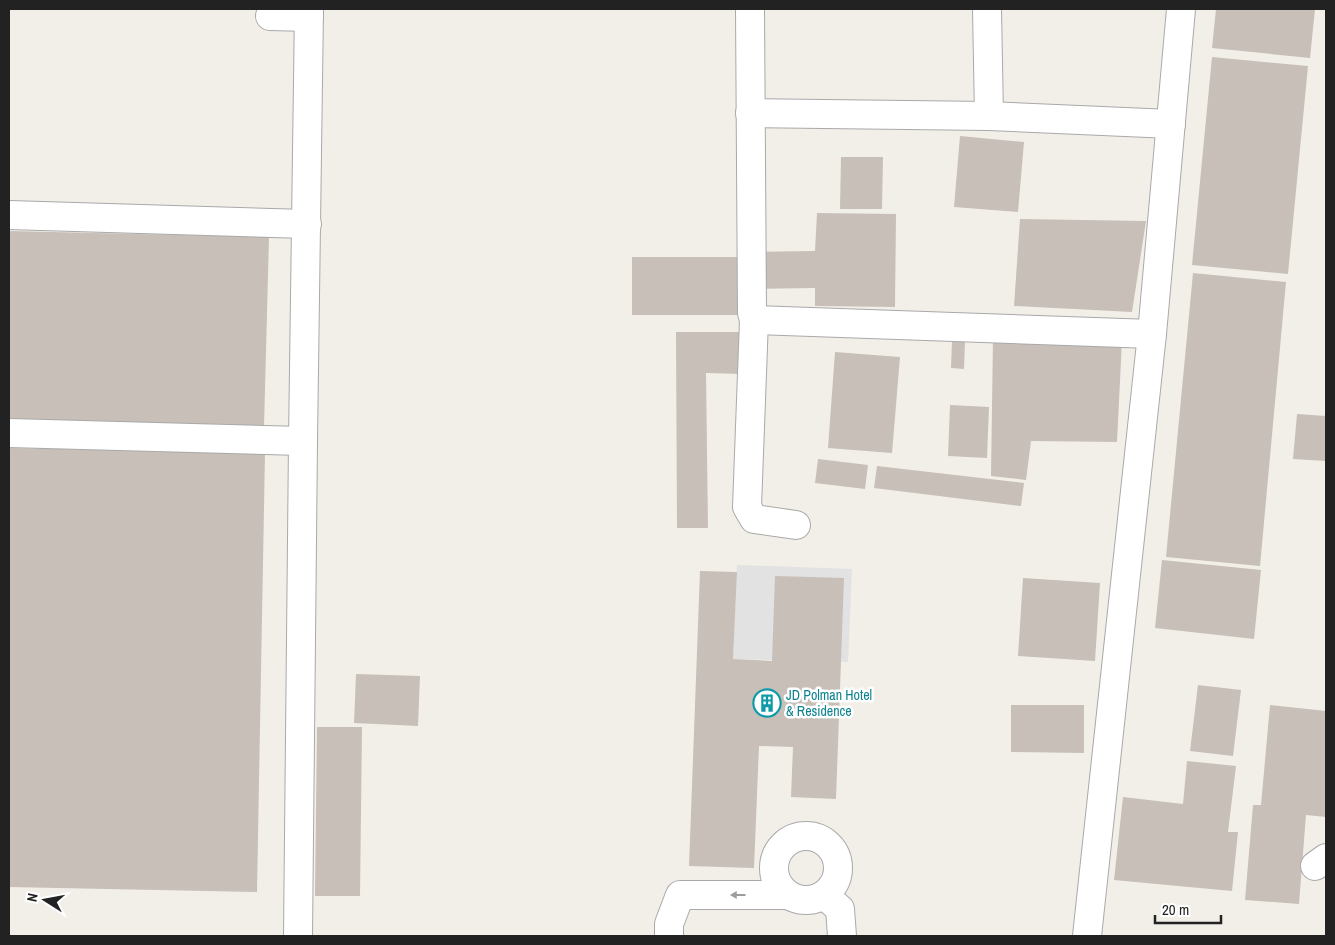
<svg xmlns="http://www.w3.org/2000/svg" width="1335" height="945" font-family="'Archivo Narrow',sans-serif">
<style>
.parking{fill:#e2e2e2}
.building{fill:#c7bfb8}
.lines{fill:none;stroke-linecap:round;stroke-linejoin:round}
.minor-casing{stroke:#a9a9a9;stroke-width:30}
.minor{stroke:#fff;stroke-width:28}
.oneway{fill:#9c9c9c}
.labels{text-anchor:middle;stroke-width:5;stroke-linejoin:round;paint-order:stroke}
.culture-label{font-size:14px;fill:#0d838f;stroke:#fff;text-anchor:start}
</style>
<rect width="100%" height="100%" fill="#f2efe9"/>
<path class="parking" d="M737 565 852 569 848 662 733 659Z"/>
<g class="building">
<path d="M1216 9H1315L1310 58 1212 48Z"/>
<path d="M1212 57 1308 66 1288 274 1192 265Z"/>
<path d="M960 136 1024 142 1018 212 954 207Z"/>
<path d="M841 157H883L882 209H840Z"/>
<path d="M817 213 896 214 895 307 815 306V288L754 289V252L815 251Z"/>
<path d="M1020 219 1146 221 1132 312 1014 306Z"/>
<path d="M9 231 269 237 264 427 9 421Z"/>
<rect x="632" y="257" width="106" height="58"/>
<path d="M1193 273 1286 282 1260 566 1166 557Z"/>
<path d="M676 332H743L742 374 706 373 708 528H677Z"/>
<path d="M993 336 1122 340 1117 442 1031 441 1026 480 991 476Z"/>
<path d="M952 340 965 341 964 369 951 368Z"/>
<path d="M835 352 900 357 892 453 828 448Z"/>
<path d="M950 405 989 407 987 458 948 456Z"/>
<path d="M1297 414 1326 416V461L1293 459Z"/>
<path d="M9 448 265 453 257 892 9 887Z"/>
<path d="M818 459 868 465 865 489 815 483Z"/>
<path d="M877 466 1024 483 1021 506 874 488Z"/>
<path d="M1162 560 1261 570 1254 639 1155 628Z"/>
<path d="M700 571 737 572 733 659 772 661 775 576 844 578 836 799 791 797 793 747 759 746 754 868 689 866Z"/>
<path d="M1023 578 1100 583 1095 661 1018 656Z"/>
<path d="M356 674 420 676 418 726 354 723Z"/>
<path d="M1198 685 1241 690 1233 756 1190 751Z"/>
<path d="M1011 705H1084V753L1011 752Z"/>
<path d="M1270 705 1326 711V817L1306 815 1299 904 1245 900 1253 805H1261Z"/>
<path d="M317 727H362L360 896H315Z"/>
<path d="M1187 761 1236 766 1228 832H1238L1232 891 1114 880 1123 797 1183 804Z"/>
</g>
<g class="lines">
<g class="minor-casing">
<g id="minor">
<path d="M750 9 752 313 754 320 747 507 754 519 796 525"/>
<path d="M987 9 989 116"/>
<path d="M270 16 309 17"/>
<path d="M750 113 989 116 1171 124"/>
<path d="M9 215 307 224"/>
<path d="M754 320 1152 334"/>
<path d="M9 433 303 441"/>
<circle cx="806" cy="868" r="32"/>
<path d="M1315 866 1326 858"/>
<path d="M824 895 840 909 842 936"/>
<path d="M298 936 303 441 309 9"/>
<path d="M669 936V924L680 895H787"/>
<path d="M1087 936 1152 334 1181 9"/>
</g>
</g>
<use href="#minor" class="minor"/>
</g>
<defs><path id="oneway-solid" d="M-6-.8H1V-3.2L6.5 0L1 3.2V.8H-6Z" transform="scale(1.25)"/></defs>
<use class="oneway" href="#oneway-solid" transform="translate(738 895) rotate(180)"/>
<defs>
<g id="building-ring" transform="scale(1.4375)"><circle r="9.5" fill="#fff" stroke="#0f9aa8" stroke-width="1.5"/><path d="M-4-6H4V6H1V3H-1V6H-4ZM-2.5-4.3h1.7v1.8h-1.7ZM.8-4.3h1.7v1.8H.8ZM-2.5-1h1.7V.8h-1.7ZM.8-1h1.7V.8H.8Z" fill="#0f9aa8"/></g>
</defs>
<g fill-rule="evenodd">
<use href="#building-ring" x="767" y="703"/>
</g>
<g class="labels">
<g class="culture-label">
<text x="786" y="700">JD Polman Hotel<tspan x="786" dy="16">&amp; Residence</tspan></text>
</g>
</g>
<rect width="1335" height="945" fill="none" stroke="#222222" stroke-width="20"/>
<g transform="translate(45 900) rotate(281)" stroke="#ffffff" stroke-width="4" paint-order="stroke">
<path d="M0-4L9 19L0 12L-9 19Z" fill="#222222"/>
<text y="-8" font-size="14" font-weight="bold" text-anchor="middle" fill="#222222">N</text>
</g>
<path d="M1155 915v8h66v-8" fill="none" stroke="#222222" stroke-width="2.5"/>
<text x="1162" y="915" font-size="15" fill="#222222" stroke="#ffffff" stroke-width="4" paint-order="stroke">20 m</text>
</svg>
